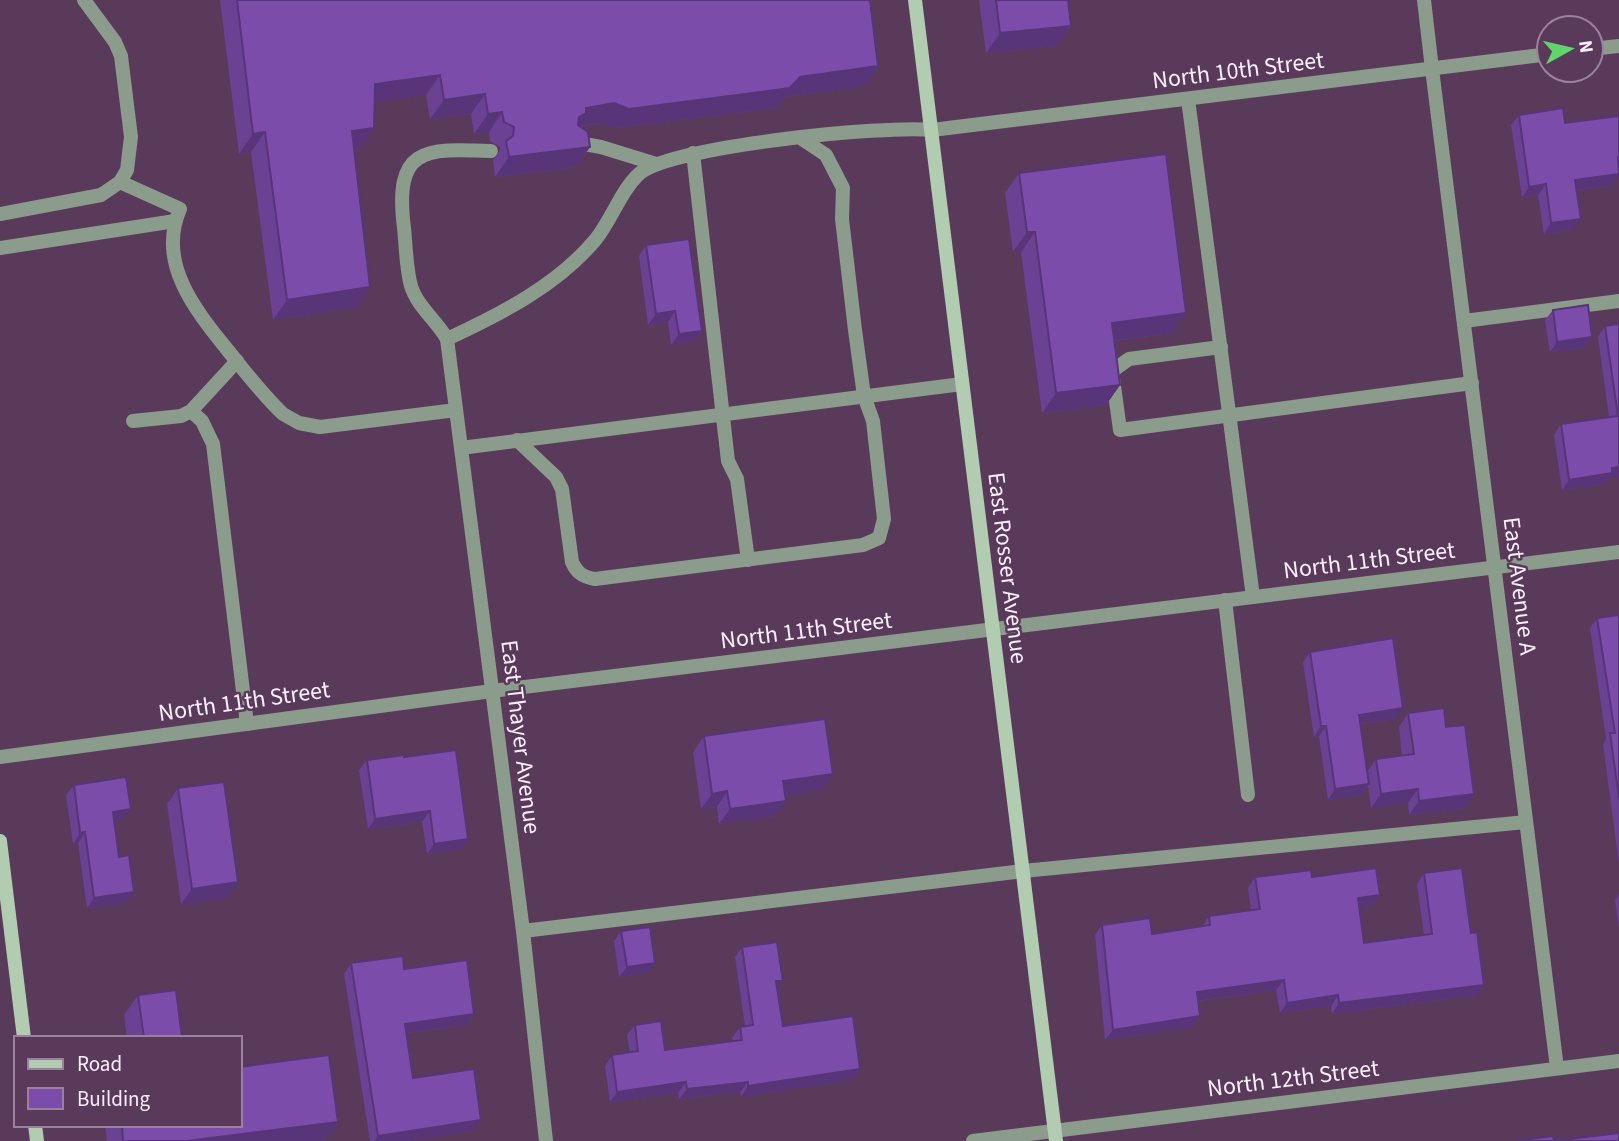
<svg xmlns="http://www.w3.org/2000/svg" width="1619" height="1141" font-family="'Source Sans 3',sans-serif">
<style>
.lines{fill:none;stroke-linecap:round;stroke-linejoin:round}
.lane{stroke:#8c9c8c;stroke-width:14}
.street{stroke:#8c9c8c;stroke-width:14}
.secondary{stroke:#b2ccb2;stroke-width:14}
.wall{fill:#6b4193}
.shaded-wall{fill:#573578}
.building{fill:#7c4cab;stroke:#573578;stroke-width:2}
.labels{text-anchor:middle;stroke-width:5;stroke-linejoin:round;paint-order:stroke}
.street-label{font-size:24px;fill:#fdeefe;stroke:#593a5a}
</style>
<rect width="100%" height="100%" fill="#593a5a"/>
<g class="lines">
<g class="lane">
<path d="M1424 0 1432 69"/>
<path d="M1188 99 1253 597"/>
<path d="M573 142 601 147 656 164"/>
<path d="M491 151C423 148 394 148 404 228 406 246 406 268 411 286 417 306 437 321 447 339 501 314 558 285 596 239 612 219 621 190 640 173 674 146 884 125 932 130"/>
<path d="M693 153 728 461 737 479 748 560"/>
<path d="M120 182 180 209C156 264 197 312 230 353 247 374 263 395 283 414L299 423 320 427 456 410"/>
<path d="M0 214 101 195 120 182 127 170 131 137 121 56 115 42 84 0"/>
<path d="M0 248 175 221"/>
<path d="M1464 321 1619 301"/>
<path d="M1221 347 1129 359 1112 371 1120 430 1472 383"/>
<path d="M191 411 202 421 213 444 247 724"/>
<path d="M133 421 181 416 191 411 237 361"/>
<path d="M517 440 556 477 562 489 572 562C577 573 583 577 595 579L863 545 879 538 884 519 873 421 864 396 855 330 842 219 843 188 826 155 802 139"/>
<path d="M461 448 962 384"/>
<path d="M1225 600 1248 795"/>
<path d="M523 931 1023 871 1526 822"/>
</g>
<g class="street">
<path d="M1591 49 1619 46"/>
<path d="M1432 69 1557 1068"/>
<path d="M932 130 1549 54"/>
<path d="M447 339 523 931 546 1141"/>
<path d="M0 757 492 691 1619 552"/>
<path d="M973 1141 1619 1061"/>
</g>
<g class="secondary">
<path d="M915 0 1056 1141"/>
<path d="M0 841 24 1038"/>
<path d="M35 1125 37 1141"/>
</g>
</g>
<g class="wall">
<path d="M220 0H870L865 86 786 97 776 108 615 128 601 123 580 127 590 147 576 167 495 177 493 160 500 150V147L490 141 489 132 474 134 471 114 430 119 426 95 375 102 374 128 361 148 354 149 357 307 273 320 251 152 239 154Z"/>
<path d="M979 0H1068L1071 26 1057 46 986 53Z"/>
<path d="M1519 115 1565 123 1613 185 1577 190 1573 230 1544 234 1538 195 1522 197 1511 125Z"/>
<path d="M1019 173 1172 333 1115 341 1120 385 1106 405 1042 413 1021 252H1013L1005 193Z"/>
<path d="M646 245 702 331 695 341 671 345 668 322 648 325 639 256Z"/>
<path d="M1553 310 1592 337 1585 348 1550 352 1545 320Z"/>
<path d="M1619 324V477L1609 478 1605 484 1562 490 1554 435 1561 424 1609 417 1598 337 1605 326Z"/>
<path d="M1619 615V864L1603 744 1606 739 1590 628 1597 618Z"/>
<path d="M1310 652 1396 719 1360 724 1367 772 1376 759 1402 756 1399 727 1408 713 1446 727 1474 794 1464 808 1409 815 1408 803 1371 808 1368 786 1361 795 1328 800 1319 736 1314 737 1303 662Z"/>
<path d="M704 736 833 774 822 790 785 795 775 816 719 824 717 807 701 809 693 752Z"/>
<path d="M404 757 461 849 427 854 422 822 368 829 359 770 367 760Z"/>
<path d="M74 785 123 820 114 821 126 903 87 908 78 843 73 844 66 795Z"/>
<path d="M178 788 227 898 181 904 167 804Z"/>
<path d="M1424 873 1477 995 1332 1014 1331 1006 1280 1013 1276 990 1198 1001 1200 1016 1193 1027 1105 1040 1095 935 1102 925 1152 934 1202 927 1209 916 1251 911 1248 888 1255 877H1312L1380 895 1372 906 1359 907 1364 943 1424 935 1417 884Z"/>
<path d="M1619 894V928L1615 900Z"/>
<path d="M621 931 647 973 619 977 614 941Z"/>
<path d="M742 947 777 988 783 1026 853 1080 741 1097 740 1092 679 1099 678 1093 610 1102 605 1066 612 1055 630 1053 627 1035 635 1025 665 1050 733 1042 732 1038 740 1027 745 1026 735 957Z"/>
<path d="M351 963 404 969 474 1014 467 1025 407 1033 413 1078 473 1131 405 1141H370L344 974Z"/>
<path d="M138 995 182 1038H127L124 1015Z"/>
<path d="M338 1122 324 1141H107L105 1125H240Z"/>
</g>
<g class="shaded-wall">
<path d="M1071 26 1057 46 986 53 1000 33Z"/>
<path d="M878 66 865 86 786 97 776 108 615 128 601 123 576 127 565 136 586 108Z"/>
<path d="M440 75 426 95 362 104 375 84Z"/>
<path d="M485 94 471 114 430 119 444 100Z"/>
<path d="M502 112 489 132 474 134 488 114Z"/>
<path d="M374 128 361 148 339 151 352 131Z"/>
<path d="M265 132 251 152 239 154 253 134Z"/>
<path d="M590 147 576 167 495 177 509 157Z"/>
<path d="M1619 174V176L1613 185 1568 191 1575 180Z"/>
<path d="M1546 184 1538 195 1522 197 1529 187Z"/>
<path d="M1581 219 1573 230 1544 234 1551 223Z"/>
<path d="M1027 232H1035L1021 252H1013Z"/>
<path d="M370 287 357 307 273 320 287 300Z"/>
<path d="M675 311 668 322 648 325 656 314Z"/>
<path d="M1186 313 1172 333 1098 343 1112 323Z"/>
<path d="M702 331 695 341 671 345 679 334Z"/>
<path d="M1592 337 1585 348 1550 352 1557 342Z"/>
<path d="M1120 385 1106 405 1042 413 1056 393Z"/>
<path d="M1619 467V477L1609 478 1605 484 1562 490 1569 480Z"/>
<path d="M1403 708 1396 719 1351 725 1359 715Z"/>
<path d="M1321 726H1326L1319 736 1314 737Z"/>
<path d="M833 774 822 790 772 797 783 781Z"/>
<path d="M1369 784 1361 795 1328 800 1335 789Z"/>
<path d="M1418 789 1408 803 1371 808 1381 794Z"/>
<path d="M727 791 717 807 701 809 712 794Z"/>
<path d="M1474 794 1464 808 1409 815 1419 801Z"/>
<path d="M786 801 775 816 719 824 730 809Z"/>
<path d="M131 809 123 820 105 822 113 812Z"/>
<path d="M430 811 422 822 368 829 375 819Z"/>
<path d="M85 832 78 843 73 844 80 833Z"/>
<path d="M468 839 461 849 427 854 434 844Z"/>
<path d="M238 882 227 898 181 904 192 889Z"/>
<path d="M134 892 126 903 87 908 94 898Z"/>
<path d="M1380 895 1372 906 1351 909 1358 898Z"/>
<path d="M655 963 647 973 619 977 627 967Z"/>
<path d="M1284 980 1276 990 1189 1002 1197 992Z"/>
<path d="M1484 985 1477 995 1332 1014 1339 1003Z"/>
<path d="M1338 995 1331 1006 1280 1013 1287 1003Z"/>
<path d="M474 1014 467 1025 398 1034 405 1024Z"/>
<path d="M1200 1016 1193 1027 1105 1040 1113 1030Z"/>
<path d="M860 1069 853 1080 741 1097 748 1086Z"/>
<path d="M686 1082 678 1093 610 1102 617 1092Z"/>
<path d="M748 1082 740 1092 679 1099 687 1089Z"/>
<path d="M481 1120 473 1131 405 1141H374L378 1136Z"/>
<path d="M338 1122 324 1141H187Z"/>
</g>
<g class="building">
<path d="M237 0H870L878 66 800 77 790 88 629 109 614 103 586 108V113L579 117 578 125 588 132 590 147 509 157 506 141 513 136 514 127 504 122 502 112 488 114 485 94 444 100 440 75 375 84 374 128 352 131 370 287 287 300 265 132 253 134Z"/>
<path d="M996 0H1068L1071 26 1000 33Z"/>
<path d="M1563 108 1565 123 1619 116V157H1618L1619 174 1575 180 1581 219 1551 223 1546 184 1529 187 1519 115Z"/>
<path d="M1166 154 1186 313 1112 323 1120 385 1056 393 1035 232H1027L1019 173Z"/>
<path d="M689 239 702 331 679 334 675 311 656 314 646 245Z"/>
<path d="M1588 305 1592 337 1557 342 1553 310Z"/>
<path d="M1619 324V467L1612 468V473L1569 480 1561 424 1618 416 1605 326Z"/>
<path d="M1619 615V798L1610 733H1615L1597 618Z"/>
<path d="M1393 638 1403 708 1359 715 1369 784 1335 789 1326 726H1321L1310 652Z"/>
<path d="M1444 708 1446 727 1465 725 1474 794 1419 801 1418 789 1381 794 1376 759 1414 754 1408 713Z"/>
<path d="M825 719 833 774 783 781 786 801 730 809 727 791 712 794 704 736Z"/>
<path d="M456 750 468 839 434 844 430 811 375 819 367 760 404 755V757Z"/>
<path d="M126 777 131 809 113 812 119 857 129 855 134 892 94 898 85 832 80 833 74 785Z"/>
<path d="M224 782 238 882 192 889 178 788Z"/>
<path d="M1376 868 1380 895 1358 898 1364 943 1432 934 1424 873 1462 868 1471 933 1477 932 1484 985 1339 1003 1338 995 1287 1003 1284 980 1197 992 1200 1016 1113 1030 1102 925 1150 918 1152 934 1210 925 1209 916 1260 909 1255 877 1311 870 1312 877Z"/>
<path d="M650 927 655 963 627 967 621 931Z"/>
<path d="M777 942 783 981H776L783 1026 853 1016 860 1069 748 1086V1082L687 1089 686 1082 617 1092 612 1055 638 1051 635 1025 661 1021 665 1050 742 1040 740 1027 753 1025 742 947Z"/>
<path d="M403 956 404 969 467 960 474 1014 405 1024 413 1078 474 1069 481 1120 378 1136 351 963Z"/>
<path d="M176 990 182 1038H144L138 995Z"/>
<path d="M329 1055 338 1122 187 1141H123L122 1125H240V1067Z"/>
<path d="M1619 1133V1141H1516L1553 1136 1554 1141Z"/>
</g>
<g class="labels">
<g class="street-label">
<text transform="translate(1238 70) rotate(-7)" y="8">North 10th Street</text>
<text transform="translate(1369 560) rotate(-7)" y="8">North 11th Street</text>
<text transform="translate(1008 568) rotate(83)" y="8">East Rosser Avenue</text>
<text transform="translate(1520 586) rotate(83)" y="8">East Avenue A</text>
<text transform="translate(806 630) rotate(-7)" y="8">North 11th Street</text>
<text transform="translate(244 701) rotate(-8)" y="8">North 11th Street</text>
<text transform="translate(521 737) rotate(83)" y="8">East Thayer Avenue</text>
<text transform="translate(1293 1078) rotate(-7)" y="8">North 12th Street</text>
</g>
</g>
<rect x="14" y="1036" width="228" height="91" fill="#593a5a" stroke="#9b829c" stroke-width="2"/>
<rect x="28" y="1059" width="35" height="10" fill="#b2ccb2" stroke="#9b829c" stroke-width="2"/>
<text x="77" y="1071" font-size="21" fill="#fdeefe">Road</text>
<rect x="28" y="1088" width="35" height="21" fill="#7c4cab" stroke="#9b829c" stroke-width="2"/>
<text x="77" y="1106" font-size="21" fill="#fdeefe">Building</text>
<g transform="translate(1570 49) rotate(82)"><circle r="33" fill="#593a5a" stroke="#9b829c" stroke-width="2"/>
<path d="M0-5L12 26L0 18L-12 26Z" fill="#61d46a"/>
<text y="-10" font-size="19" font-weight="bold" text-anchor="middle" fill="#fdeefe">N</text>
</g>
</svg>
